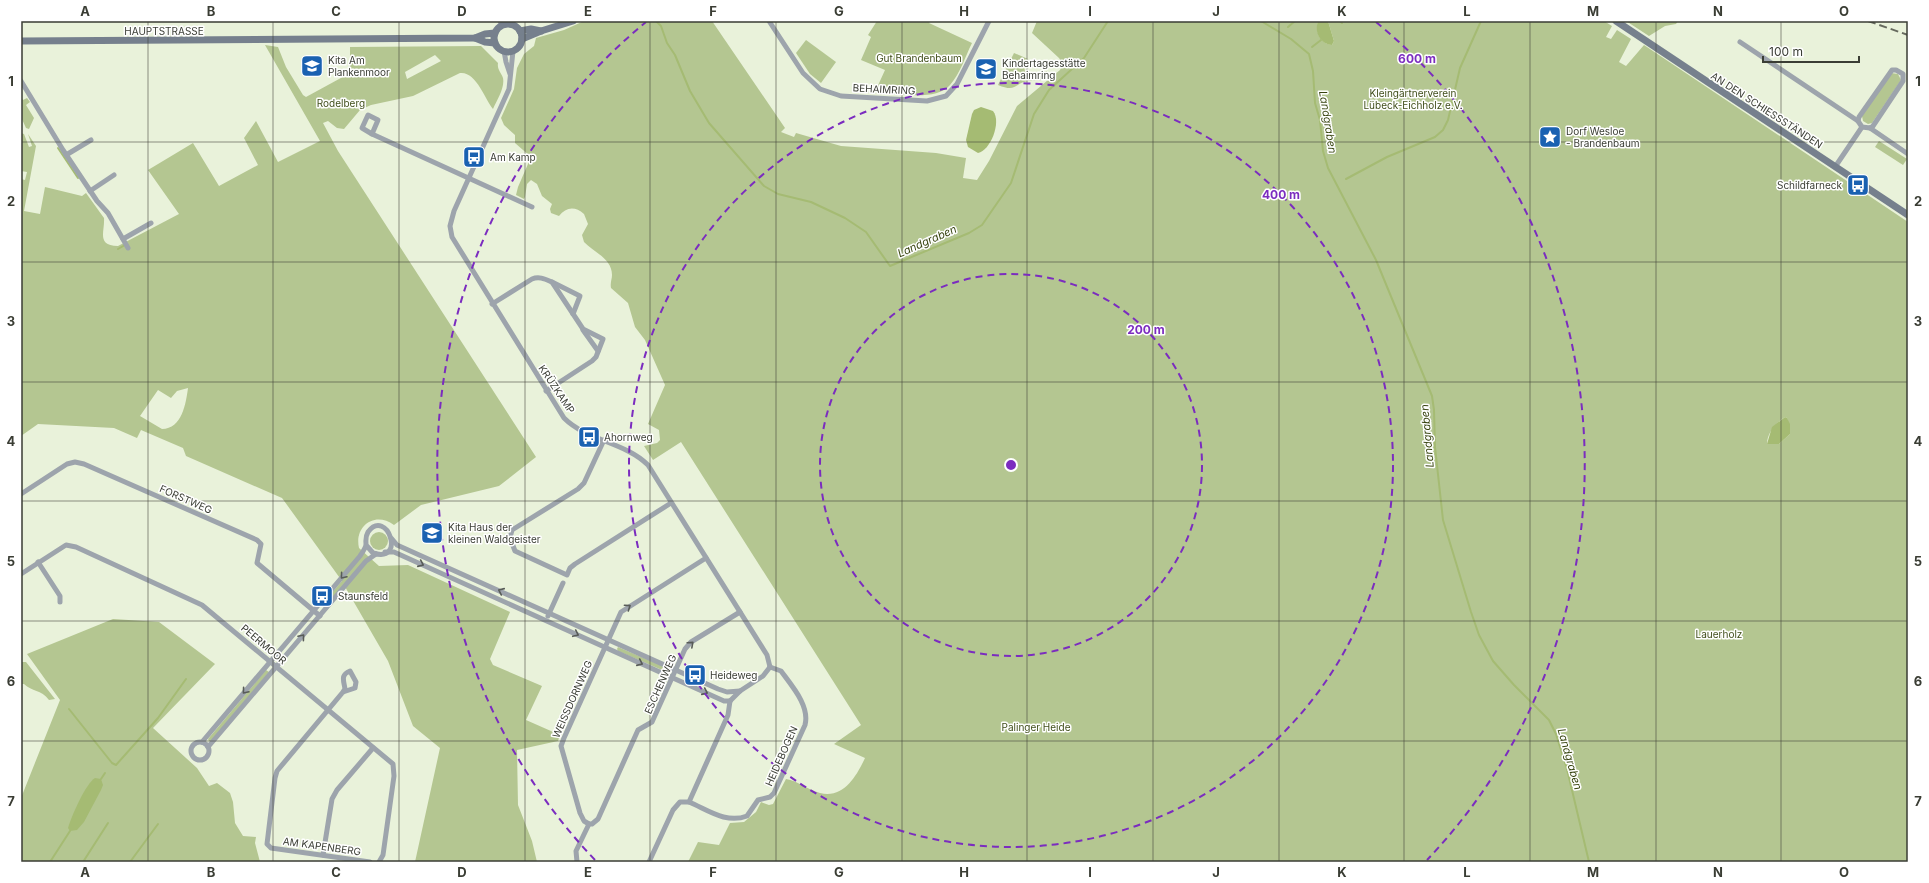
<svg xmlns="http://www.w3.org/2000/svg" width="1929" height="883" font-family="Inter,sans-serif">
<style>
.green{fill:#b4c691;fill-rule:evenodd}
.water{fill:#a5bb73}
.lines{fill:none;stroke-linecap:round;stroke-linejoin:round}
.stream{stroke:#a5bb73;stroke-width:2}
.street{stroke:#9da4ac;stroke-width:5}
.secondary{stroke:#76808d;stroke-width:7}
.rail{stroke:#666a5e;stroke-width:2;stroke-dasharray:8 4;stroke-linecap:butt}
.oneway{stroke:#585c58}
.grid{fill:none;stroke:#3a3d34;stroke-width:1;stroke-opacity:0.55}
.ring{fill:none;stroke:#7b2cbf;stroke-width:2;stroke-dasharray:7 5}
.labels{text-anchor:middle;stroke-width:3;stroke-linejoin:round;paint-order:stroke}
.street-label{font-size:10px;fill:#3a3d34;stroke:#fff}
.park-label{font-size:10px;fill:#3f4d19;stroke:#fff}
.poi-label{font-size:10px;fill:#3a3d34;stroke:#fff;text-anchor:start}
.water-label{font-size:11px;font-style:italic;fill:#37440f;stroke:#fff}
.centre{fill:#7b2cbf;stroke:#fff;stroke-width:2}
.ring-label{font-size:12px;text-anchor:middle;font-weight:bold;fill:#7b2cbf;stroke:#fff;stroke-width:3;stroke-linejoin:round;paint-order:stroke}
.neatline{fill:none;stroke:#3a3d34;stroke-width:1.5}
.grid-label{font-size:13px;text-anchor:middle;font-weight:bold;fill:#3a3d34}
</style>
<rect width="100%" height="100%" fill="#e9f2da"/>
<g class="green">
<path d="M584 21H712L785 128 781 132 794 137 796 133 841 146 936 153 966 158 963 178 977 180 989 161 1017 106 1060 70 1063 64 1059 58 1032 33 1037 21H1318C1315 32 1320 44 1332 45L1334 41 1328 21H1604L1612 26 1606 37 1611 39 1617 30 1631 39 1619 62 1626 66 1644 45 1908 222V862H688L698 842 719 845 730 823 744 822 756 812 761 802 769 805 773 804 786 779C798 781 808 790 820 793 844 799 857 775 865 758L834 744 861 725 681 442 653 460 644 446 657 443 660 440 659 430 648 424 665 385 645 340 635 327 628 303 611 288C610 283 612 279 612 275 612 258 593 252 584 242L582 235 588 224 584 214C575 206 566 207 559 216L551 213 550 209 552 204 542 196 537 184 531 180 527 184 525 197 524 199 516 195 518 187 531 157 515 143V135L504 125 501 118 514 89 517 68 524 54 534 46 536 38 564 30ZM1785 417 1787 418 1790 434 1779 444H1767C1767 433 1776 423 1785 417Z"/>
<path d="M877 21H930L929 23 972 43C965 57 960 74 950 85 936 102 895 93 875 92L885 70 861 60 871 37 868 35Z"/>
<path d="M1626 21H1678L1676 24 1665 26 1649 36Z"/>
<path d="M806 40 836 62 821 83 810 74 796 53Z"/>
<path d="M265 45 278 47 286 67 303 95 306 97 350 73V47L481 46 498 63C497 70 501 72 503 78 505 88 497 100 493 109 485 99 476 71 460 73L413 96 371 105 360 110 344 129 337 128 328 121 323 123 338 151 536 457 499 486 421 505 394 525C375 511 354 526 359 548L379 566 408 565 510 612 490 659 493 665 542 686 526 720 560 735 558 741 517 750 518 805 532 841 537 862H415L440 748 413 726 388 661 344 585 325 606 322 604 342 581 282 498 186 456 183 448 141 430 137 438 114 428 38 424 21 436V179L25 180 27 172 21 171V133L24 134 29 147 32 146 28 134 36 146 24 211 40 214 45 187 82 196 86 193 104 218C105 231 96 246 118 246L179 214 148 170 193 143 219 186 258 165 244 138 256 121 278 162 320 141ZM435 55 441 61 407 79 405 72ZM188 388C186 403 182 429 162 429L140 416 158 390 171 398 177 391Z"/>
<path d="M1014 53 1028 59 1024 67 1025 71 1033 74 1047 71V79C1041 81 1035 80 1028 81 1014 83 1017 93 998 85Z"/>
<path d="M1891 73 1898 74 1901 80 1872 123 1868 124 1863 121 1862 116Z"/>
<path d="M21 97 23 100 27 98 30 102 26 105 34 118 29 129 26 128 21 117Z"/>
<path d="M1879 141 1907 159 1903 165 1875 147Z"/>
<circle cx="379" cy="541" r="9"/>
<path d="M113 619 159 622 215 664 153 728 197 768 209 786 217 783 230 793 233 802 235 823 243 836 256 837 255 843 260 862H21V798L60 700 27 654Z"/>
<path d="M618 647 665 667 664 670H662L618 651 617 649Z"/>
<path d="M21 662H26L55 699 49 700C41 689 32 692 24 684H21Z"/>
<path d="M266 670 269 672 211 741H209L208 739Z"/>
</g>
<g class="water">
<path d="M1318 21H1328L1334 41 1332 45C1320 44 1314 32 1318 21Z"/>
<path d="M981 107 993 111C1002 122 990 151 978 153L968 147 966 140 972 114 974 110Z"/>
<path d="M1785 417 1787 418 1790 424V434L1779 444H1767L1772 427Z"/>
<path d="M95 778 101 779 103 785 101 790 84 822 77 830 70 831 68 828C71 817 86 783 95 778Z"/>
</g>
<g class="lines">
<g class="stream">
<path d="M656 21 661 26 667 43 675 55 690 91 709 123 764 186 778 194 811 202 845 218 866 232 890 266 969 233 982 225 1011 183 1034 114 1049 90 1084 58 1108 21"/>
<path d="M1261 21 1291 39 1309 54 1313 71 1315 103 1320 120 1323 151 1328 168 1376 260 1432 396 1434 410 1435 447 1443 520 1471 612 1479 635 1493 661 1514 685 1549 720 1556 734 1567 769 1589 862"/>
<path d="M1340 21 1342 23"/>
<path d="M1288 27 1295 21"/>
<path d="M1312 47 1321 40"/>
<path d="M58 148 78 178"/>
<path d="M1346 179 1387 157 1435 137 1443 130 1448 120 1460 68 1481 21"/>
<path d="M118 249 125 245"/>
<path d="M69 709 112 763 116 765 158 718 186 679"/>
<path d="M101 779 105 773"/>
<path d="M50 862 70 831"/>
<path d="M83 862 108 823"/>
<path d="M130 862 158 824"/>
</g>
<g class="street">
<path d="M500 21 502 25"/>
<path d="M508 21 509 24"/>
<path d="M769 21 803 73 820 89 841 96 927 101 946 96 957 84 989 21"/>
<path d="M1740 42 1858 121"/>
<path d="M504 51 506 62 510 74"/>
<path d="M513 51 509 89 454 211 450 226 452 237 564 418C587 441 625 442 648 465L767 655 770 667"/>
<path d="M1892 70H1896L1903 74V81L1873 126 1870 128 1862 127 1858 121 1859 117Z"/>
<path d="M21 81 63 150 97 201 108 213 128 248"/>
<path d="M368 115 378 120 372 134 362 128Z"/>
<path d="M1870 128 1908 154"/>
<path d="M372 134 532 207"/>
<path d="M66 155 91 140"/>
<path d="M1835 167 1862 127"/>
<path d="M90 191 114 175"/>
<path d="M123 239 151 223"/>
<path d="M552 282 580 296 573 314"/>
<path d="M492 304 532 279C539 276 545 279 552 282L583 329 603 339 596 357 592 361 546 391"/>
<path d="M583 330 598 351"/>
<path d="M604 440 584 483 578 489 512 530 510 538 515 551 567 575 570 568 575 564 671 503"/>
<path d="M21 494 67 464 75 462 84 464 257 540 261 544 257 563 320 616"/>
<path d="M392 539 397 545 718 689 727 692 740 691"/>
<path d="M385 552H394L724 701H730"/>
<path d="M38 562 60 596V602"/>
<path d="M21 574 66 545 76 547 202 605 393 764 394 776 383 855 379 862"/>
<path d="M548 616 563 583"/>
<path d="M343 692 345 689C344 681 340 675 350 671L356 682 355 688 343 692 277 771 275 778 267 844 271 848 370 862"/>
<path d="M730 701 740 691 763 676 770 667"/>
<circle cx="200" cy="751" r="9"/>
<path d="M202 742 360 556C362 553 365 549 366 545 366 540 365 537 368 532 387 507 407 564 373 553L366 545"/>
<path d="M208 747 366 561 376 554"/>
<path d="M689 802C708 810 726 824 747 816L758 800 770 797 774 793 805 725C810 706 792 686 781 671L770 667"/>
<path d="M589 824 584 821 580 813 561 746 564 738 621 612 706 558"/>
<path d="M323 855 332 799 337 790 373 748"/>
<path d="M577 862 576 851 589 824H592L598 819 638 730 652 722 685 649 691 642 740 612"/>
<path d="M649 862 673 810 680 802H689L728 715 730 701"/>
</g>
<g class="secondary">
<path d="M1616 21 1908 215"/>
<circle cx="508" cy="38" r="14"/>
<path d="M520 31 531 29 541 31"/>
<path d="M475 38 485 42 495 43"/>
<path d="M522 39 541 31 573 21"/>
<path d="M21 41 475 38 485 34 495 33"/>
</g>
<path class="rail" d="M1868 21 1908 35"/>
</g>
<defs><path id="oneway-chevron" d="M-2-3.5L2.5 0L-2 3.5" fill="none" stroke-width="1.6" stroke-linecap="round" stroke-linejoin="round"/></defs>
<g class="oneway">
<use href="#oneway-chevron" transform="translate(421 564) rotate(24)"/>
<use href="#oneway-chevron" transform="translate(343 576) rotate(130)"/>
<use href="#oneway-chevron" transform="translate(501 591) rotate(-156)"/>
<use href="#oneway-chevron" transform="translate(628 607) rotate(-34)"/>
<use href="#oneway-chevron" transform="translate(576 634) rotate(25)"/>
<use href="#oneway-chevron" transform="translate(302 637) rotate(-50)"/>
<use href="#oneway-chevron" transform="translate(691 644) rotate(-42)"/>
<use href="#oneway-chevron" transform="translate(640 663) rotate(24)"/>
<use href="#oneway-chevron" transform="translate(245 691) rotate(130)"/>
<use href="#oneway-chevron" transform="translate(705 692) rotate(24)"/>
</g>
<path class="grid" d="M148 21V862M273 21V862M399 21V862M525 21V862M650 21V862M776 21V862M902 21V862M1027 21V862M1153 21V862M1279 21V862M1404 21V862M1530 21V862M1656 21V862M1781 21V862M21 142H1908M21 262H1908M21 382H1908M21 501H1908M21 621H1908M21 741H1908"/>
<g class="ring">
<circle cx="1011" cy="465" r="191"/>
<circle cx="1011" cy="465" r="382"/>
<path d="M595 860A574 574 0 0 1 646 22M1376 22A574 574 0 0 1 1427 860"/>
</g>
<defs>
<g id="school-square" transform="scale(1.15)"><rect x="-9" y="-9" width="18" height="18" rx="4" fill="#1a61b1" stroke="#fff"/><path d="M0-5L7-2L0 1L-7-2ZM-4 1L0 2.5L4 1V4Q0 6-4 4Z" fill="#fff"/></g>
<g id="sight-square" transform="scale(1.15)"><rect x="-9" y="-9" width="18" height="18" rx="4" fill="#1a61b1" stroke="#fff"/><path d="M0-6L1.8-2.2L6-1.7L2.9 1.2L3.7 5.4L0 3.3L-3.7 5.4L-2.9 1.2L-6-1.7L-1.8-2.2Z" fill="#fff"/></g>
<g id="bus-square" transform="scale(1.15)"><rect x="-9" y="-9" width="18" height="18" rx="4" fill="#1a61b1" stroke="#fff"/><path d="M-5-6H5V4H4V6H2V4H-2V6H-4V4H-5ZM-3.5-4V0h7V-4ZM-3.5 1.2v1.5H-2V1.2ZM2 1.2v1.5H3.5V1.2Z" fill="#fff"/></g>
</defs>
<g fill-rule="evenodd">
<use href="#school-square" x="312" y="66"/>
<use href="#school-square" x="986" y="69"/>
<use href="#sight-square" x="1550" y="137"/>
<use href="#bus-square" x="474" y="157"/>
<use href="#bus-square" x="1858" y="185"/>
<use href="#bus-square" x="589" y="437"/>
<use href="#school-square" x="432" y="533"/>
<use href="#bus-square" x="322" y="596"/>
<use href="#bus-square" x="695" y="675"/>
</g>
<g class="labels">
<g class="street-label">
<text x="164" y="35">HAUPTSTRASSE</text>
<text transform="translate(884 89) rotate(3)" y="4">BEHAIMRING</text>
<text transform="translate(1767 110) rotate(33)" y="4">AN DEN SCHIESSSTÄNDEN</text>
<text transform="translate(557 389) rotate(56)" y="4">KRÜZKAMP</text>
<text transform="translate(186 499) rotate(24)" y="4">FORSTWEG</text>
<text transform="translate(264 644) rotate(40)" y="4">PEERMOOR</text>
<text transform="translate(660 684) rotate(-66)" y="4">ESCHENWEG</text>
<text transform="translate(572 699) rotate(-66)" y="4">WEISSDORNWEG</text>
<text transform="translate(781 756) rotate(-66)" y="4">HEIDEBOGEN</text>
<text transform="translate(322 846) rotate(8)" y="4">AM KAPENBERG</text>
</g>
<g class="park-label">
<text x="919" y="62">Gut Brandenbaum</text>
<text x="1413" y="97">Kleingärtnerverein<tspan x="1413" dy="12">Lübeck-Eichholz e.V.</tspan></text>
<text x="341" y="107">Rodelberg</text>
<text x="1719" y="638">Lauerholz</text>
<text x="1036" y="731">Palinger Heide</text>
</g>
<g class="poi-label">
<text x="328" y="64">Kita Am<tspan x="328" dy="12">Plankenmoor</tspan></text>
<text x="1002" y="67">Kindertagesstätte<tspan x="1002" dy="12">Behaimring</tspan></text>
<text x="1566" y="135">Dorf Wesloe<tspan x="1566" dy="12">- Brandenbaum</tspan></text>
<text x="490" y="161">Am Kamp</text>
<text x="1842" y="189" text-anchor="end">Schildfarneck</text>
<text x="604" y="441">Ahornweg</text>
<text x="448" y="531">Kita Haus der<tspan x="448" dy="12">kleinen Waldgeister</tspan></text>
<text x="338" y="600">Staunsfeld</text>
<text x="710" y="679">Heideweg</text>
</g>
<g class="water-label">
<text transform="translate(1328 122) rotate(81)" y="4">Landgraben</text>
<text transform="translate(927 241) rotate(-24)" y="4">Landgraben</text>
<text transform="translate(1427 436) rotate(-95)" y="4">Landgraben</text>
<text transform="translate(1570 759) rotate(74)" y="4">Landgraben</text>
</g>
</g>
<circle cx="1011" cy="465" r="6" class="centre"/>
<g class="ring-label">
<text x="1417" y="63">600 m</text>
<text x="1281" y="199">400 m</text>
<text x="1146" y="334">200 m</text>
</g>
<rect width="1929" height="883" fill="none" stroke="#ffffff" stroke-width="44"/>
<path d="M1763 56v6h96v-6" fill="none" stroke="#3a3d34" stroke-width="2"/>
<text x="1769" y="56" font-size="12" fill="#3a3d34" stroke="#ffffff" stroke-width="3" paint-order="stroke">100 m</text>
<rect x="22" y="22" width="1885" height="839" class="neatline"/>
<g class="grid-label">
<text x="85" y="16">A</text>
<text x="211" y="16">B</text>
<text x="336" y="16">C</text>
<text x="462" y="16">D</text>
<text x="588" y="16">E</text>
<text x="713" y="16">F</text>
<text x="839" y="16">G</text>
<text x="964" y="16">H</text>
<text x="1090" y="16">I</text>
<text x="1216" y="16">J</text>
<text x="1342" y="16">K</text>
<text x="1467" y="16">L</text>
<text x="1593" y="16">M</text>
<text x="1718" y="16">N</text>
<text x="1844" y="16">O</text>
<text x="11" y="86">1</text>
<text x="1918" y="86">1</text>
<text x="11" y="206">2</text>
<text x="1918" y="206">2</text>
<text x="11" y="326">3</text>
<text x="1918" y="326">3</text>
<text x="11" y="446">4</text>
<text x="1918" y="446">4</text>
<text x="11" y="566">5</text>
<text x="1918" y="566">5</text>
<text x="11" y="686">6</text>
<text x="1918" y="686">6</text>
<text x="11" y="806">7</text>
<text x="1918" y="806">7</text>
<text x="85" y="877">A</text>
<text x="211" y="877">B</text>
<text x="336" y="877">C</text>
<text x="462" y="877">D</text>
<text x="588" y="877">E</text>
<text x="713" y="877">F</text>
<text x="839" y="877">G</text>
<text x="964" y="877">H</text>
<text x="1090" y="877">I</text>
<text x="1216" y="877">J</text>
<text x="1342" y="877">K</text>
<text x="1467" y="877">L</text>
<text x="1593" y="877">M</text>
<text x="1718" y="877">N</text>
<text x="1844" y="877">O</text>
</g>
</svg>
